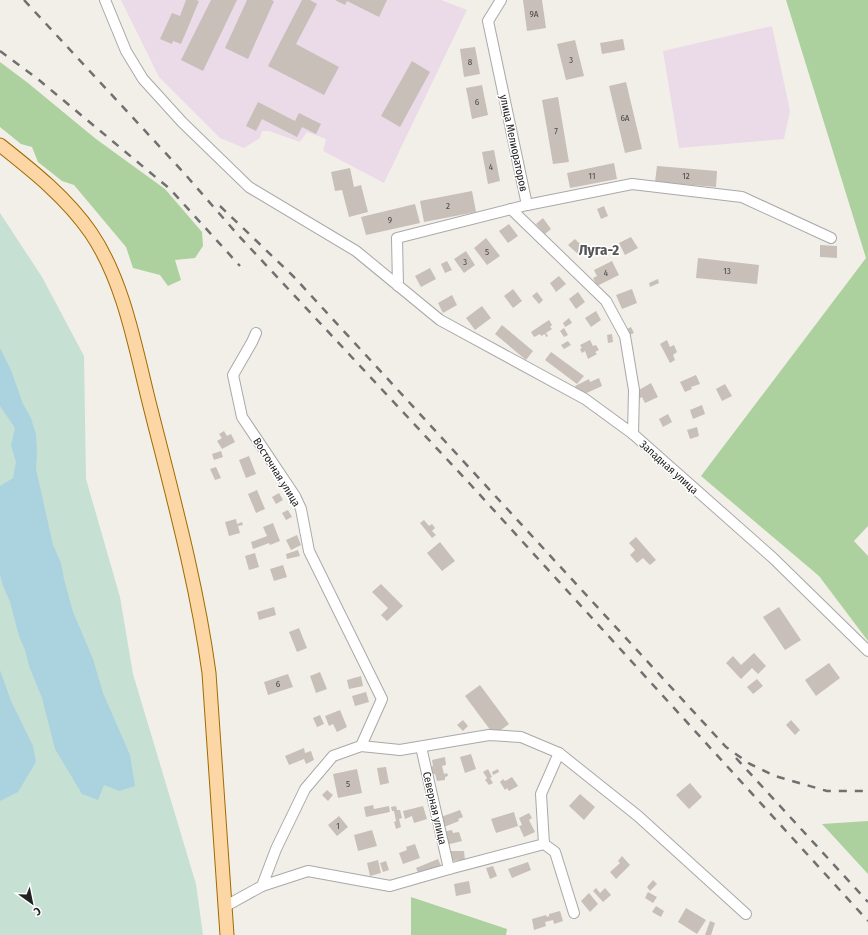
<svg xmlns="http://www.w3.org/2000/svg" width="868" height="935" font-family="'Fira Sans Condensed',sans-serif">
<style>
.industrial{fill:#ebdbe8}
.forest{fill:#add19e}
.wetland{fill:#c6e0d4}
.water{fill:#aad3df}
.building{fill:#c7bfb8}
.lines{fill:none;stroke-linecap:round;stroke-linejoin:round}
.minor-casing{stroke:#a9a9a9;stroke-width:12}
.major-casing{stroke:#a06b00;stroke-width:15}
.minor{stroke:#fff;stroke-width:10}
.major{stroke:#fcd6a4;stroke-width:13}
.rail{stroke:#707070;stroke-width:2.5;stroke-dasharray:8 8;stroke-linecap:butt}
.labels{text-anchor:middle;stroke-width:3;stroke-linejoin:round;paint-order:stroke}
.number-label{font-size:9px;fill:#4b4948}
.street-label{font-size:11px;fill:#222;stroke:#fff}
.district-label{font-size:15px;font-weight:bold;fill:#555;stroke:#fff}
</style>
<rect width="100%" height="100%" fill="#f2efe9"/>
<g class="industrial">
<path d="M121 0H441L467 10 384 183 323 151 326 139 307 132 300 142 269 131H262L260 138 244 148 220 138 159 77Z"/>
<path d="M772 26 790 111 784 139 679 148 663 51Z"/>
</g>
<g class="forest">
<path d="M786 0H868V526L854 541 868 556V641L819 576 701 476 866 258Z"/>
<path d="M0 62 28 83 96 139 165 189 202 232 203 246 195 258 175 260 181 280 168 286 160 275 133 268 126 247 74 185 62 181 38 162 32 147 21 144 0 127Z"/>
<path d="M868 821V874L822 824Z"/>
<path d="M411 897 507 929 506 935H411Z"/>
</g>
<path class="wetland" d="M0 213 42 277 84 356 86 479 120 597 133 674 196 884 203 935H0Z"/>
<g class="water">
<path d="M0 348 11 370 23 404 31 418 36 435 37 452 36 469 53 545 61 563 64 579 73 612 93 659 103 693 130 755 135 786 119 791 104 785 98 800 82 794 55 749 42 698 29 666 25 650 19 636 10 602 3 586 0 574V486L13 478 16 462 11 445 15 428 0 406Z"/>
<path d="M0 670 11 701 33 746 36 762 18 792 0 801Z"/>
</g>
<g class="building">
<path d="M186 0H196L199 1 181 44 173 41 172 44 160 39 172 13 180 16Z"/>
<path d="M211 0H237L203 71 181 60Z"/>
<path d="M247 0H271L274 1 248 59 225 48Z"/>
<path d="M302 0H310L317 4 296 44 339 67 324 95 268 66Z"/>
<path d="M335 0H387L379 17 347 1 345 5Z"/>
<path d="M523 0H542L546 28 527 31Z"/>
<path d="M623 39 625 50 602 54 600 43Z"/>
<path d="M575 40 584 76 566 80 557 44Z"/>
<path d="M475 47 480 74 464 77 460 49Z"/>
<path d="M412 61 430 72 400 127 381 116Z"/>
<path d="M626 82 642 149 625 153 609 86Z"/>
<path d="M482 85 488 115 472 119 466 88Z"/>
<path d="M558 97 569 162 553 164 542 100Z"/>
<path d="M258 102 295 121 299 113 321 124 316 134 302 127 297 137 262 119 256 131 246 126Z"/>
<path d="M494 150 500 181 488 184 482 152Z"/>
<path d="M614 163 617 179 570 188 567 173Z"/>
<path d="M657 166 717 171 716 187 655 182Z"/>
<path d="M350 168 354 187 361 185 368 212 349 217 342 190 335 191 331 172Z"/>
<path d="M472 191 476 212 424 222 420 201Z"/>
<path d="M415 204 420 223 366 235 361 217Z"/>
<path d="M604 206 608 216 601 219 597 209Z"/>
<path d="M543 218 551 229 545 234 536 224Z"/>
<path d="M509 224 518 236 508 243 499 231Z"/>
<path d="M631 237 638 248 625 255 619 243Z"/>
<path d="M486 238 500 256 487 265 474 248Z"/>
<path d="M575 239 586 250 580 256 568 245Z"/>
<path d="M820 245 837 246V258L820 257Z"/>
<path d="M466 251 475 265 464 273 454 259Z"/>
<path d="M698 258 759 265 757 284 696 278Z"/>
<path d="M447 261 452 270 445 273 441 264Z"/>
<path d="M612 261 619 275 597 286 593 278 597 276 594 270Z"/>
<path d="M430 268 436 279 421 287 415 276Z"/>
<path d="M559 276 566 284 556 292 550 283Z"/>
<path d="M658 279 659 283 650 287 649 283Z"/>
<path d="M513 289 522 301 513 308 504 296Z"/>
<path d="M632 289 637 303 622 309 616 295Z"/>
<path d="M537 292 543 300 539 304 532 296Z"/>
<path d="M578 292 585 302 576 309 569 299Z"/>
<path d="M452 295 457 305 443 313 438 303Z"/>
<path d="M482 306 491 318 475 330 466 318Z"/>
<path d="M596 311 601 320 591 327 585 318Z"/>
<path d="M569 318 572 323 565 327 563 323Z"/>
<path d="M549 320 552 325 550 327 552 329 546 333 548 336 546 337 545 334 541 336 540 334 534 337 531 332Z"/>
<path d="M502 325 533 351 526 360 495 334Z"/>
<path d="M631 327 634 333 629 335 627 329Z"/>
<path d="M564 328 568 335 564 337 560 331Z"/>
<path d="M612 334 613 342 608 343 607 335Z"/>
<path d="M590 340 593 346 596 345 599 350 595 352 597 354 588 359 585 351 582 353 580 349 582 348 580 345Z"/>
<path d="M667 340 670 347 674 345 677 352 673 355 675 360 670 363 660 344Z"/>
<path d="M568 341 571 345 564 349 561 345Z"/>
<path d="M551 352 584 376 577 384 545 360Z"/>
<path d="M696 375 700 384 691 387 692 389 685 392 680 382Z"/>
<path d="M599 378 602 386 580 396 575 386 589 379 590 382Z"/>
<path d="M651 383 658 397 645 403 642 397 635 401 632 394Z"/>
<path d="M725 384 732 396 722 401 716 389Z"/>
<path d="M702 405 705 414 693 419 690 410Z"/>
<path d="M668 414 672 422 663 427 659 419Z"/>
<path d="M697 427 699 436 690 439 687 430Z"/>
<path d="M224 431 227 436 231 434 235 442 222 449 217 441 222 438 219 434Z"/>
<path d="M221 451 223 457 214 460 212 454Z"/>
<path d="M249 456 256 474 246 478 239 460Z"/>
<path d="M216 467 221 478 215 480 210 469Z"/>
<path d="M257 490 265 509 256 513 248 494Z"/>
<path d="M279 493 283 500 276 504 272 497Z"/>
<path d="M288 510 292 517 286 520 282 513Z"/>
<path d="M236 519 237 524 242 522 243 525 238 526 240 533 229 536 225 522Z"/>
<path d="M424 520 429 526 432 524 435 528 432 531 436 535 432 538 420 523Z"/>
<path d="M273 523 280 541 270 545 269 543 253 549 251 542 267 536 263 527Z"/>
<path d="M297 535 301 545 291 550 286 540Z"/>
<path d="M636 537 656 560 650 565 643 558 637 563 630 555 635 550 629 543Z"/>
<path d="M440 542 455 561 442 571 427 553Z"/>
<path d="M298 550 300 556 287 559 286 554Z"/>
<path d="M255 553 259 567 249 570 245 556Z"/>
<path d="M283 565 287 577 274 581 270 569Z"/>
<path d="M381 584 403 606 387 621 381 615 388 608 372 592Z"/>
<path d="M274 607 276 615 259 620 257 612Z"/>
<path d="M779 607 801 640 785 650 763 617Z"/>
<path d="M299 628 307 648 297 652 289 632Z"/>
<path d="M754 653 766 666 758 674 752 668 741 679 726 663 733 656 741 665Z"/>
<path d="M829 663 840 678 816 696 805 680Z"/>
<path d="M320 672 327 689 316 693 310 676Z"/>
<path d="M288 674 293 687 268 695 264 682Z"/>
<path d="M361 676 363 686 349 689 347 680Z"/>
<path d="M757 679 763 686 753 694 747 687Z"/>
<path d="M480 685 509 724 494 735 465 696Z"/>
<path d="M366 692 369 702 355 706 352 696Z"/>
<path d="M340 710 347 727 337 732 333 724 329 726 325 716Z"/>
<path d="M320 715 324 724 317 727 313 718Z"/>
<path d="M463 720 468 726 463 731 457 725Z"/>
<path d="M791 720 800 730 795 735 786 725Z"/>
<path d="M304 748 305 753 311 751 314 760 306 764 304 759 289 765 285 756Z"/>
<path d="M471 754 476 769 465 773 460 757Z"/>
<path d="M445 757 446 765 442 766 444 774 447 773 448 776 445 777V780L437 781 435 774 432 775 430 767 433 766 432 760Z"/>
<path d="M386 767 389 783 380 785 377 768Z"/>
<path d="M357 769 362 793 338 798 333 774Z"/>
<path d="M488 769 492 777 490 778 493 783 489 785 485 780 487 778 483 772Z"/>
<path d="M498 769 499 772 493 775 492 772Z"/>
<path d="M512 777 518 786 509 791 507 788 505 790 500 782 503 779 505 781Z"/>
<path d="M690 783 702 797 689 809 676 795Z"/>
<path d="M327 790 333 795 328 801 322 795Z"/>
<path d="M580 794 595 807 584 820 569 806Z"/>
<path d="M373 805 374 809 389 806 390 812 366 817 364 807Z"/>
<path d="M396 806 397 810H400L402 818 399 819 401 827 396 829 394 822 396 821 394 811H392L391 807Z"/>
<path d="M423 806 427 819 414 823 412 816 405 819 403 811Z"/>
<path d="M460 810 463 817 458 819 459 821 444 827 441 817Z"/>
<path d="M514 812 518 826 496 833 491 819Z"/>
<path d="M529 813 532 818 529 820 535 832 524 837 519 826 522 825 519 818Z"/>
<path d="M339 816 348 827 337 836 328 825Z"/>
<path d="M372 830 377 846 358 851 354 835Z"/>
<path d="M452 830 453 833 459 832 462 841 446 845 442 832Z"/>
<path d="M415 844 420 858 403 864 399 853 407 850 406 847Z"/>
<path d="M450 851H464L465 860 451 861Z"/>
<path d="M622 856 630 865 616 879 610 872 620 863 618 861Z"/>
<path d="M438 859 442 868 420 877 416 868Z"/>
<path d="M378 860 381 873 370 876 367 863Z"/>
<path d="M386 861 389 870 383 872 380 863Z"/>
<path d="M528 862 531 870 512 878 508 869Z"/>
<path d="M493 866 497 876 490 879 486 868Z"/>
<path d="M653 880 657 884 650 891 647 887Z"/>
<path d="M469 881 471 893 456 896 454 884Z"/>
<path d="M596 888 600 893 605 888 611 895 603 902 593 891Z"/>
<path d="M648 892 657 897 653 903 645 898Z"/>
<path d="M589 893 598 904 590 912 581 901Z"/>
<path d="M656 906 664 911 661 917 652 912Z"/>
<path d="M686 908 706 920 697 934 678 922Z"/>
<path d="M560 911 563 921 554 924 553 920 545 922 546 926 534 930 532 919 546 915 547 917 549 916V914Z"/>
<path d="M710 921 715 923 711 935H705Z"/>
</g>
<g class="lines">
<g class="minor-casing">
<g id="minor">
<path d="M105 0 126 51 143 79 182 122 249 187 356 251 440 320 585 399 633 434 773 558 868 651"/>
<path d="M527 205 632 184 742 197 831 238"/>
<path d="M511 209 606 301 625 336 634 390 633 434"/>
<path d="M398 286 397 238 527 205 488 21 501 0"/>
<path d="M256 333 252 342 233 375 242 417 295 496 301 509 309 551 382 699 361 746"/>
<path d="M421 747 449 869"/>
<path d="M544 844 555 852 574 913"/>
<path d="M262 886 308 871 390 886 449 869 544 844 541 794 559 753"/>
<path d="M224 907 262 886 276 849 305 789 333 756 361 746 400 750 489 735 521 737 559 753 638 816 746 914"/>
</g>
</g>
<g class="major-casing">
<path id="major" d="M0 145C33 171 67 198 91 233 125 283 136 352 151 410 173 497 197 584 209 673L227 935"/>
</g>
<use href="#minor" class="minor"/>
<use href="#major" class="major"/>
<g class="rail">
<path d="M24 0 184 173 238 235 470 484 868 921"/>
<path d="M0 51 39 80 170 189 240 266"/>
<path d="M220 206 294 277 726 747 750 764 775 776 827 791H868"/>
<path d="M736 758 868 902"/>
</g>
</g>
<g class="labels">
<g class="number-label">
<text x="534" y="17">9А</text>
<text x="571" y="63">3</text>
<text x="470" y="65">8</text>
<text x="477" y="105">6</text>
<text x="625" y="121">6А</text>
<text x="556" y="134">7</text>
<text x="491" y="170">4</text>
<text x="592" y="179">11</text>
<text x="686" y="179">12</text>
<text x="448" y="209">2</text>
<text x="390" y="223">9</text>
<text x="487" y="255">5</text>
<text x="465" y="265">3</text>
<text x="727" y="274">13</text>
<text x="606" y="276">4</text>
<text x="278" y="687">6</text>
<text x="348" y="787">5</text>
<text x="338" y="829">1</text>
</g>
<g class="street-label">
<text transform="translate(514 143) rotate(78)" y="4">улица Мелиораторов</text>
<text transform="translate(669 467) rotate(42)" y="4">Западная улица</text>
<text transform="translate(277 472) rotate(58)" y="4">Восточная улица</text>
<text transform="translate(435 808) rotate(77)" y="4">Северная улица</text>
</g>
<g class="district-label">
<text x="599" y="255">Луга-2</text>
</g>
</g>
<g transform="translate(32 903) rotate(147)" stroke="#ffffff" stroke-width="3" paint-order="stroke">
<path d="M0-3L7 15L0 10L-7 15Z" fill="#222222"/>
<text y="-6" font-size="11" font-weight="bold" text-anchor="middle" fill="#222222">С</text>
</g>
</svg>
